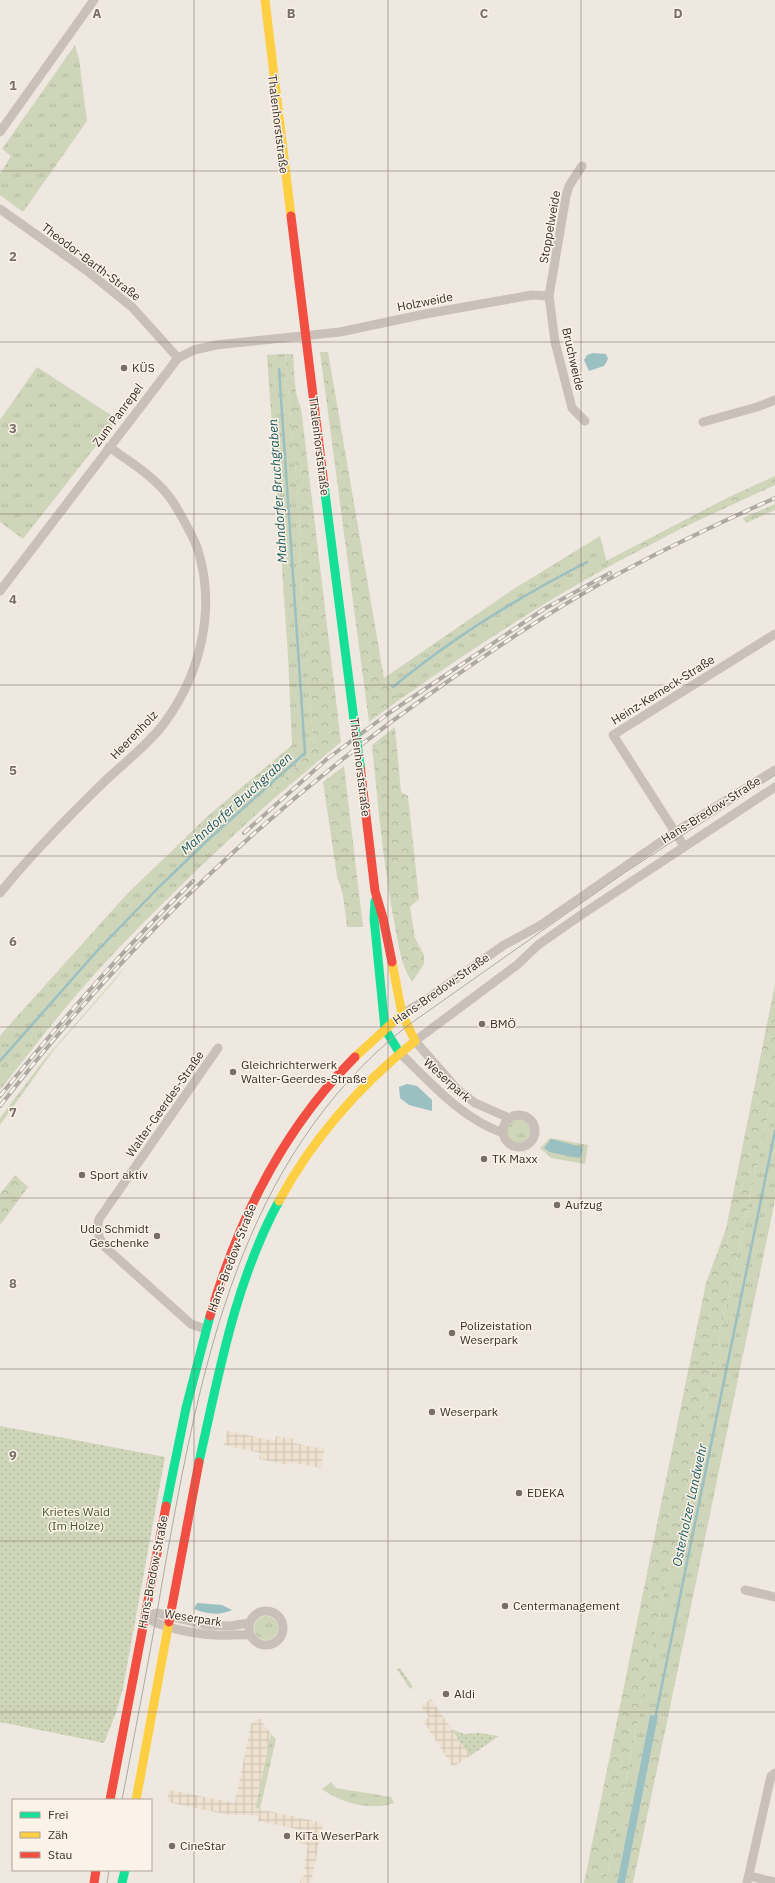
<svg xmlns="http://www.w3.org/2000/svg" width="775" height="1883" font-family="'IBM Plex Sans',sans-serif">
<style>
.grass{fill:url(#grass-tufts)}
.forest{fill:url(#forest-crowns)}
.park{fill:url(#park-dots)}
.plaza{fill:url(#plaza-grid)}
.water{fill:#9bc0c2}
.lines{fill:none;stroke-linecap:round;stroke-linejoin:round}
.stream{stroke:#9bc0c2;stroke-width:2.5}
.street{stroke:#c8c0b9;stroke-width:9}
.fast{stroke:#16e098;stroke-width:9}
.slow{stroke:#ffcf43;stroke-width:9}
.jam{stroke:#f24e42;stroke-width:9}
.tram{stroke:#afa9a4;stroke-width:1}
.rail-casing{stroke:#afa9a4;stroke-width:4}
.rail{stroke:#fbf3e7;stroke-width:2.5;stroke-dasharray:8;stroke-linecap:butt}
.fast-bridge{stroke:#16e098;stroke-width:9}
.grid{fill:none;stroke:#786e68;stroke-width:1;stroke-opacity:0.55}
.poi-dot{fill:#786e68;stroke:#fbf3e7;stroke-width:1.5}
.labels{text-anchor:middle;stroke-width:3;stroke-linejoin:round;paint-order:stroke}
.street-label{font-size:12px;fill:#392d27;stroke:#fbf3e7}
.poi-label{font-size:12px;fill:#392d27;stroke:#fbf3e7;text-anchor:start}
.park-label{font-size:12px;fill:#455928;stroke:#fbf3e7}
.water-label{font-size:13px;font-style:italic;fill:#18575e;stroke:#fbf3e7}
.grid-label{font-size:13px;text-anchor:middle;font-weight:bold;fill:#786e68;stroke:#fbf3e7;stroke-width:3;stroke-linejoin:round;paint-order:stroke}
</style>
<defs>
<pattern id="grass-tufts" width="24" height="20" patternUnits="userSpaceOnUse"><rect width="24" height="20" fill="#ced5b9"/><path d="M3 7l-1-3M5 7V3M7 7l1-3M15 17l-1-3M17 17v-4M19 17l1-3" fill="none" stroke="#b2b79f"/></pattern>
<pattern id="forest-crowns" width="20" height="18" patternUnits="userSpaceOnUse"><rect width="20" height="18" fill="#ced5b9"/><path d="M2 6a3 3 0 1 1 6 0M12 15a3 3 0 1 1 6 0" fill="none" stroke="#b2b79f"/></pattern>
<pattern id="park-dots" width="8" height="8" patternUnits="userSpaceOnUse"><rect width="8" height="8" fill="#ced5b9"/><path d="M2 2h.1M6 6h.1" fill="none" stroke="#b2b79f" stroke-width="1.8" stroke-linecap="round"/></pattern>
<pattern id="plaza-grid" width="8" height="8" patternUnits="userSpaceOnUse"><rect width="8" height="8" fill="#eee1cf"/><path d="M0 4h8M4 0v8" fill="none" stroke="#cdc1b2"/></pattern>
</defs>
<rect width="100%" height="100%" fill="#eee8e1"/>
<g class="grass">
<path d="M75 45 79 59 87 121 23 212 0 195V174L11 156 2 149Z"/>
<path d="M285 354 299 508 302 603 314 748 271 793V801C213 854 156 908 102 966 66 1005 33 1048 0 1090V1036L4 1031 127 894 209 815 292 745 288 656 267 355Z"/>
<path d="M37 367 117 419 23 539 0 522V420Z"/>
<path d="M600 536 608 567C536 607 467 652 399 700L384 678 512 590Z"/>
<path d="M126 966 116 979 53 1051 0 1125V1118L43 1061Z"/>
<path d="M775 1081V1200L668 1717 650 1715 617 1883H606L648 1667Z"/>
<circle cx="519" cy="1131" r="12"/>
<path d="M550 1138 588 1145 585 1164 551 1158 540 1148Z"/>
<circle cx="266" cy="1628" r="12"/>
<path d="M271 1734 276 1739 260 1809 255 1808Z"/>
<path d="M331 1782 336 1788 391 1797 394 1803C369 1811 342 1803 322 1789Z"/>
</g>
<g class="forest">
<path d="M320 352H328L384 678 399 700 369 722Z"/>
<path d="M285 354H293C295 373 293 390 301 408L341 742 271 801V793L314 748 302 603 299 508Z"/>
<path d="M775 476V485L682 528 608 567 606 561 729 497Z"/>
<path d="M775 504V510L746 523 743 518Z"/>
<path d="M395 727 401 792 408 796 419 899 410 907 415 938 424 955V964L412 982C400 964 398 941 394 921 383 863 378 804 372 745Z"/>
<path d="M344 766 363 927H347L343 895 337 876 323 782Z"/>
<path d="M775 984V1081L648 1667 606 1883H584L706 1283 726 1229Z"/>
<path d="M15 1175 28 1187 0 1225V1194Z"/>
<path d="M658 1716 668 1717 633 1883H625Z"/>
</g>
<g class="park">
<path d="M0 1426 165 1457 123 1688 116 1713 104 1743 0 1722Z"/>
<path d="M400 1668 413 1687 410 1689 397 1669Z"/>
<path d="M451 1729 464 1734 480 1733 499 1736 470 1756Z"/>
</g>
<g class="plaza">
<path d="M227 1431 275 1441 276 1436 294 1439 293 1443 324 1449 321 1468 290 1462 289 1465 259 1459 261 1453 224 1445Z"/>
<path d="M431 1699 470 1756 453 1767 423 1721 429 1717 421 1706Z"/>
<path d="M259 1718 271 1734 255 1808 323 1823 311 1883H300L302 1877 307 1873 304 1867 308 1845 300 1843 302 1830 258 1821V1816L253 1815H229L167 1802 169 1790 235 1803 251 1724Z"/>
</g>
<g class="water">
<path d="M593 353 606 354 608 359 604 366 589 371 584 360 587 355Z"/>
<path d="M407 1084 417 1086 432 1100V1111L409 1105 400 1098 399 1087Z"/>
<path d="M551 1139 582 1147 583 1150 581 1156 579 1158 549 1152 544 1148Z"/>
<path d="M197 1603 222 1605 232 1610C219 1616 207 1614 194 1609Z"/>
<path d="M650 1715 658 1716 625 1883H617Z"/>
</g>
<g class="lines">
<g class="stream">
<path d="M393 687C452 638 519 597 587 562"/>
<path d="M0 1061 97 951 160 886 210 838 305 753 279 369"/>
<path d="M655 1719 775 1131"/>
</g>
<g class="street">
<path d="M0 132 94 0"/>
<path d="M582 166 569 186 566 196 549 296 555 342 572 408 585 421"/>
<path d="M0 209 86 270 132 307 178 358"/>
<path d="M703 422 757 407 775 400"/>
<path d="M0 591 178 358 194 350 216 345 340 332 425 314 532 295 549 296"/>
<path d="M684 846 613 735 775 634"/>
<path d="M0 893C32 853 68 817 105 781 125 762 149 744 165 722 201 673 216 609 198 550 194 538 180 513 173 502 158 479 132 463 109 447"/>
<path d="M402 1014 430 997 504 945 541 925 675 832 775 770"/>
<path d="M399 1052C430 1082 461 1118 503 1133"/>
<circle cx="519" cy="1131" r="16"/>
<path d="M509 1118 475 1103 458 1090 415 1041 517 965 538 945 581 915 775 787"/>
<path d="M205 1329 191 1324 105 1247C98 1238 96 1230 99 1219L218 1048"/>
<path d="M745 1590 775 1597"/>
<circle cx="266" cy="1628" r="17"/>
<path d="M145 1617C162 1628 195 1634 216 1635 227 1636 238 1634 250 1635"/>
<path d="M145 1617 157 1613 207 1625 230 1626 249 1623"/>
<path d="M749 1876 775 1882"/>
<path d="M747 1883 771 1776 775 1773"/>
</g>
<g class="fast">
<path d="M324 485 354 720"/>
<path d="M375 901 374 918 385 1029 399 1052"/>
<path d="M199 1462C219 1373 235 1282 279 1201"/>
<path d="M166 1506 186 1408 210 1316"/>
<path d="M122 1883 125 1870"/>
</g>
<g class="slow">
<path d="M265 0 291 216"/>
<path d="M355 1057 402 1014"/>
<path d="M279 1201C313 1138 359 1086 415 1041L402 1014 392 962"/>
<path d="M136 1800 169 1622"/>
</g>
<g class="jam">
<path d="M291 216 324 485"/>
<path d="M360 765 375 891 383 918 392 962"/>
<path d="M210 1316C238 1220 284 1128 355 1057"/>
<path d="M169 1622 199 1462"/>
<path d="M110 1800 166 1506"/>
<path d="M94 1883 96 1870"/>
</g>
<g class="tram">
<path d="M122 1800C137 1722 152 1644 165 1566 201 1367 239 1159 407 1026L624 873 775 775"/>
<path d="M107 1883 109 1870"/>
</g>
<g class="rail-casing">
<g id="rail">
<path d="M244 833 327 759 389 713 544 609 610 573"/>
<path d="M0 1096C61 1021 124 948 193 881"/>
<path d="M0 1106C127 942 274 802 444 684 505 641 569 599 635 565 681 541 728 519 775 498"/>
</g>
</g>
<use href="#rail" class="rail"/>
<path class="fast-bridge" d="M354 720 360 765"/>
</g>
<path class="grid" d="M194 0V1883M388 0V1883M581 0V1883M0 171H775M0 342H775M0 514H775M0 685H775M0 856H775M0 1027H775M0 1198H775M0 1369H775M0 1541H775M0 1712H775"/>
<g class="poi-dot">
<circle cx="124" cy="368" r="4"/>
<circle cx="482" cy="1024" r="4"/>
<circle cx="233" cy="1072" r="4"/>
<circle cx="484" cy="1159" r="4"/>
<circle cx="82" cy="1175" r="4"/>
<circle cx="557" cy="1205" r="4"/>
<circle cx="157" cy="1236" r="4"/>
<circle cx="452" cy="1333" r="4"/>
<circle cx="432" cy="1412" r="4"/>
<circle cx="519" cy="1493" r="4"/>
<circle cx="505" cy="1606" r="4"/>
<circle cx="446" cy="1694" r="4"/>
<circle cx="287" cy="1836" r="4"/>
<circle cx="172" cy="1846" r="4"/>
</g>
<g class="labels">
<g class="street-label">
<text transform="translate(278 124) rotate(83)" y="4">Thalenhorststraße</text>
<text transform="translate(550 227) rotate(-80)" y="4">Stoppelweide</text>
<text transform="translate(91 262) rotate(37)" y="4">Theodor-Barth-Straße</text>
<text transform="translate(425 302) rotate(-11)" y="4">Holzweide</text>
<text transform="translate(573 359) rotate(77)" y="4">Bruchweide</text>
<text transform="translate(118 415) rotate(-53)" y="4">Zum Panrepel</text>
<text transform="translate(319 446) rotate(83)" y="4">Thalenhorststraße</text>
<text transform="translate(663 690) rotate(-32)" y="4">Heinz-Kerneck-Straße</text>
<text transform="translate(134 735) rotate(-46)" y="4">Heerenholz</text>
<text transform="translate(360 767) rotate(83)" y="4">Thalenhorststraße</text>
<text transform="translate(711 810) rotate(-32)" y="4">Hans-Bredow-Straße</text>
<text transform="translate(441 989) rotate(-35)" y="4">Hans-Bredow-Straße</text>
<text transform="translate(447 1080) rotate(42)" y="4">Weserpark</text>
<text transform="translate(165 1104) rotate(-55)" y="4">Walter-Geerdes-Straße</text>
<text transform="translate(232 1258) rotate(-69)" y="4">Hans-Bredow-Straße</text>
<text transform="translate(153 1572) rotate(-79)" y="4">Hans-Bredow-Straße</text>
<text transform="translate(193 1618) rotate(9)" y="4">Weserpark</text>
</g>
<g class="poi-label">
<text x="132" y="372">KÜS</text>
<text x="490" y="1028">BMÖ</text>
<text x="241" y="1069">Gleichrichterwerk<tspan x="241" dy="14">Walter-Geerdes-Straße</tspan></text>
<text x="492" y="1163">TK Maxx</text>
<text x="90" y="1179">Sport aktiv</text>
<text x="565" y="1209">Aufzug</text>
<text x="149" y="1233" text-anchor="end">Udo Schmidt<tspan x="149" dy="14">Geschenke</tspan></text>
<text x="460" y="1330">Polizeistation<tspan x="460" dy="14">Weserpark</tspan></text>
<text x="440" y="1416">Weserpark</text>
<text x="527" y="1497">EDEKA</text>
<text x="513" y="1610">Centermanagement</text>
<text x="454" y="1698">Aldi</text>
<text x="295" y="1840">KiTa WeserPark</text>
<text x="180" y="1850">CineStar</text>
</g>
<g class="park-label">
<text x="76" y="1516">Krietes Wald<tspan x="76" dy="14">(Im Holze)</tspan></text>
</g>
<g class="water-label">
<text transform="translate(277 491) rotate(-94)" y="5">Mahndorfer Bruchgraben</text>
<text transform="translate(236 803) rotate(-42)" y="5">Mahndorfer Bruchgraben</text>
<text transform="translate(689 1505) rotate(-78)" y="5">Osterholzer Landwehr</text>
</g>
</g>
<g class="grid-label">
<text x="97" y="18">A</text>
<text x="291" y="18">B</text>
<text x="484" y="18">C</text>
<text x="678" y="18">D</text>
<text x="13" y="90">1</text>
<text x="13" y="261">2</text>
<text x="13" y="433">3</text>
<text x="13" y="604">4</text>
<text x="13" y="775">5</text>
<text x="13" y="946">6</text>
<text x="13" y="1117">7</text>
<text x="13" y="1288">8</text>
<text x="13" y="1460">9</text>
</g>
<rect x="12" y="1799" width="140" height="72" fill="#fbf3e7" stroke="#ada49a"/>
<rect x="20" y="1812" width="20" height="6" fill="#16e098" stroke="#ada49a"/>
<text x="48" y="1819" font-size="12" fill="#392d27">Frei</text>
<rect x="20" y="1832" width="20" height="6" fill="#ffcf43" stroke="#ada49a"/>
<text x="48" y="1839" font-size="12" fill="#392d27">Zäh</text>
<rect x="20" y="1852" width="20" height="6" fill="#f24e42" stroke="#ada49a"/>
<text x="48" y="1859" font-size="12" fill="#392d27">Stau</text>
</svg>
